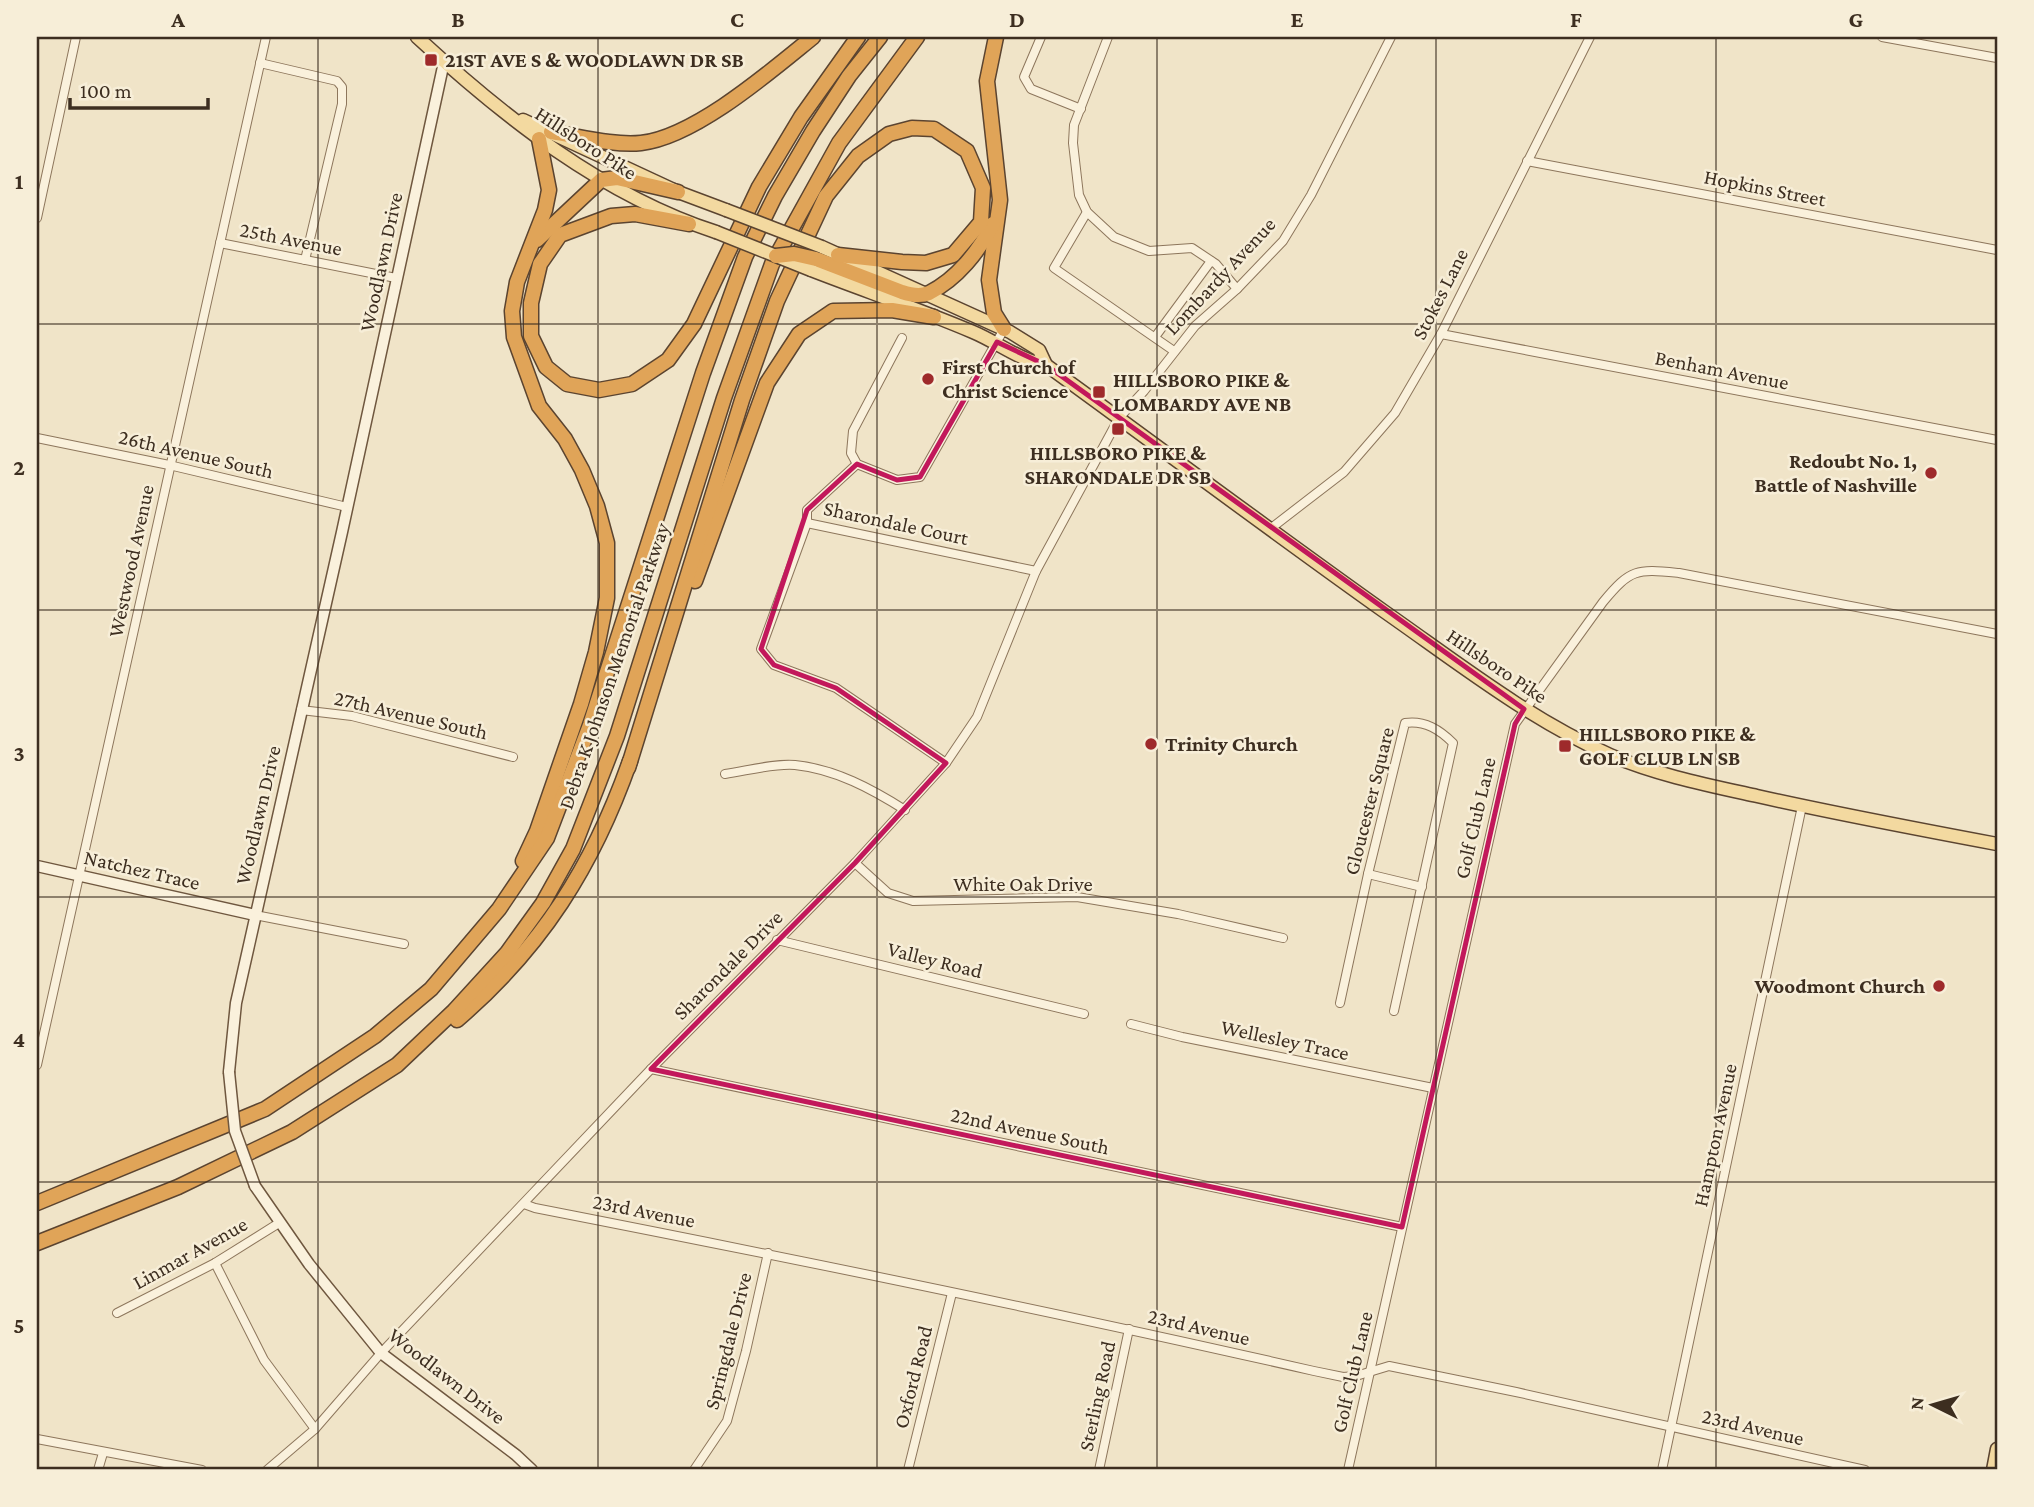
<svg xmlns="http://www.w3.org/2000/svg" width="2034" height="1507" font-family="'Crimson Pro',serif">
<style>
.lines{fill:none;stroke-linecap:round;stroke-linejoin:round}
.minor-casing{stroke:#8d765c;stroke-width:10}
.secondary-casing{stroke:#6f573f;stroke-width:13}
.primary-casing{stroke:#5b4430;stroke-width:15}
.motorway-casing{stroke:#5b4430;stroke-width:17}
.minor{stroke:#faf1dc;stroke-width:8}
.secondary{stroke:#faf1dc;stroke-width:10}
.primary{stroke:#f3d9a0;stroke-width:12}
.motorway{stroke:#e0a458;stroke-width:14}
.secondary-bridge-casing{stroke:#6f573f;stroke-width:13;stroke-linecap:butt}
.primary-bridge-casing{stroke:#5b4430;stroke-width:15;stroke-linecap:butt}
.motorway-bridge-casing{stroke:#5b4430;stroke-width:17;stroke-linecap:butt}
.secondary-bridge{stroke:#faf1dc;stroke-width:10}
.primary-bridge{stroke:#f3d9a0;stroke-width:12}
.motorway-bridge{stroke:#e0a458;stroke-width:14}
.marked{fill:none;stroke:#c2185b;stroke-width:5;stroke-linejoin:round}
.grid{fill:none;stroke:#3d2e20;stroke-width:2;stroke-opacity:0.55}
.poi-dot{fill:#9e2a2b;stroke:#f7eed8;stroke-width:2.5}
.labels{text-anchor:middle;stroke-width:5;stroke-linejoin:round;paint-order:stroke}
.poi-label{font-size:21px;font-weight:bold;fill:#3d2e20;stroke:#f7eed8;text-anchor:start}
.street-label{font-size:21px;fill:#3d2e20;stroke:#f7eed8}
.neatline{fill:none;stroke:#3d2e20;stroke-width:2.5}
.grid-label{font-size:23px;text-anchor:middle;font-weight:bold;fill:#3d2e20}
</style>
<rect width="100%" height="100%" fill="#f0e4c8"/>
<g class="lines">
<g class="minor-casing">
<g id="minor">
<path d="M1041 37 1024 77 1031 89 1081 109"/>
<path d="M1108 37 1074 125 1073 143 1079 195 1087 212 1114 237 1149 251 1192 248 1216 264 1237 289"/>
<path d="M1882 37 1997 58"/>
<path d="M260 63 337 81 342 87V104L305 260"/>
<path d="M1527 161 1997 250"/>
<path d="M1087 212 1054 268 1174 351"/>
<path d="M37 218 76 37"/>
<path d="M220 243 396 278"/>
<path d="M1441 334 1997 440"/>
<path d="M1155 337 1211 261"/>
<path d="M902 338 853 431 851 453 857 464 897 480 920 477 1004 329"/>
<path d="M37 438 169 465 347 507"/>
<path d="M857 464 807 510V523L761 649 774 665 836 688 946 763"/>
<path d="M807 523 1036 571"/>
<path d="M1270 529 1344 472 1395 413 1441 334 1590 37"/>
<path d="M301 710 352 716 513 757"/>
<path d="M725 774C746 771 775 763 795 765 835 769 872 789 905 810"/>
<path d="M855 863 888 893 913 901 1077 897 1178 914 1283 938"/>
<path d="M1368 874 1422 887"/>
<path d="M255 915 404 944"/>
<path d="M777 940 1084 1014"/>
<path d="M1340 1003 1368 874 1405 723C1425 720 1440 730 1453 743L1394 1011"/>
<path d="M1131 1024 1182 1037 1433 1088"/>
<path d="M37 1065 266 37"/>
<path d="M651 1069 1402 1227"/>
<path d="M524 1204 535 1208C796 1259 1056 1312 1314 1371L1343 1377 1356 1376 1389 1366 1516 1392 1865 1470"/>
<path d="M215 1263 264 1360 315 1429"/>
<path d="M117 1313 215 1263 279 1223"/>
<path d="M37 1439 202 1470"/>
<path d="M98 1470 103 1453"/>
<path d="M267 1470 315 1429 381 1353 651 1069 855 863 946 763 977 717 1036 571 1119 418 1144 391 1195 326 1237 289 1283 241 1311 195 1391 37"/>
<path d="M694 1470 727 1421 746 1351 768 1253"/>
<path d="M908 1470 952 1293"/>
<path d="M1099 1470 1129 1329"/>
<path d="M1348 1470 1515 724 1603 602C1631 568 1637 569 1679 573L1997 634"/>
<path d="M1662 1470 1802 806"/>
</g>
</g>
<g class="secondary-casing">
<g id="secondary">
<path d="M37 866 255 915"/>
<path d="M229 1072 236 1003 342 532 444 62"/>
<path d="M255 1186 309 1264 381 1353 516 1455 532 1470"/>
</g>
</g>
<g class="primary-casing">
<g id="primary">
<path d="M417 37C504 117 602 195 716 232"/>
<path d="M523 120 678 192 726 210"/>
<path d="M822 247 1010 332 1039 350 1046 365"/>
<path d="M811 270C865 291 919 309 973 332 997 342 1021 361 1046 365 1159 447 1271 531 1385 612 1458 663 1529 719 1610 755 1657 775 1707 785 1757 796 1837 814 1917 829 1997 844"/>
<path d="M1993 1470 1997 1449"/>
</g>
</g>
<g class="motorway-casing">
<g id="motorway">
<path d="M996 37 987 81 1000 200 989 280 994 313 1004 329"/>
<path d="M551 132C578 136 614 146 641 143 695 137 771 71 813 37"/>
<path d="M689 224 635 214 611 216 560 235 540 264 531 303V336L546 367 567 384 599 390 632 384 668 360 694 324 759 187 801 117 858 37"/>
<path d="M537 240 601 180 617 178 678 192"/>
<path d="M816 259 902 292C911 295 920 297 929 293 957 279 979 251 993 224"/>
<path d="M695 581 767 383 799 334 833 311 892 310 934 317"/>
<path d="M628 768 742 400 777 301 826 196 858 156 889 134 912 128 934 129 967 151 983 188 981 222 953 255 926 263 902 262 838 255"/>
<path d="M523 861 537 831 581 704 596 652 607 598V543L597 506 582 470 565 439 539 406 514 337 512 311 517 282 545 210 549 190 539 139"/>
<path d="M457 1020C542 947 593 866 630 761"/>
<path d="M37 1203 265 1109 375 1036 431 989 499 909 547 838 590 725 703 373 745 257 775 196 813 131 849 76 880 37"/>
<path d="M37 1243 178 1187 292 1132 397 1065 454 1011 507 953 543 903 573 849 617 736 724 398 772 264 839 143 917 37"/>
</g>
</g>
<use href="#minor" class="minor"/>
<use href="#secondary" class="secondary"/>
<use href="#primary" class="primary"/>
<use href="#motorway" class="motorway"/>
<g class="secondary-bridge-casing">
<path id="secondary-bridge" d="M229 1072 235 1131 255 1186"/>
</g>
<g class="primary-bridge-casing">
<g id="primary-bridge">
<path d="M726 210 822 247"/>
<path d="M716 232 811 270"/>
</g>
</g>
<g class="motorway-bridge-casing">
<path id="motorway-bridge" d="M776 256 794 254 816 259"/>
</g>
<use href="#secondary-bridge" class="secondary-bridge"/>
<use href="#primary-bridge" class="primary-bridge"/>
<use href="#motorway-bridge" class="motorway-bridge"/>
</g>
<path class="marked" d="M997 342 1046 365 1524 709 1515 724 1402 1227 651 1069 855 863 946 763 836 688 774 665 761 649 807 510 857 464 897 480 920 477Z"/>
<path class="grid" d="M318 37V1470M598 37V1470M877 37V1470M1157 37V1470M1436 37V1470M1716 37V1470M37 324H1997M37 610H1997M37 897H1997M37 1182H1997"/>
<g class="poi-dot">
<rect x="424" y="53" width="14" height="14" rx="3.5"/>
<circle cx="928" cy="379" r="7"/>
<rect x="1092" y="385" width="14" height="14" rx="3.5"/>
<rect x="1111" y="422" width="14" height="14" rx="3.5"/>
<circle cx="1931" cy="473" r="7"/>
<circle cx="1151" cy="744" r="7"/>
<rect x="1558" y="739" width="14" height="14" rx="3.5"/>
<circle cx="1939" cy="986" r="7"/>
</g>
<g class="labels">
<g class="poi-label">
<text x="445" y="67">21ST AVE S &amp; WOODLAWN DR SB</text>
<text x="942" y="374">First Church of<tspan x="942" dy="24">Christ Science</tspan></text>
<text x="1113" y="387">HILLSBORO PIKE &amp;<tspan x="1113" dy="24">LOMBARDY AVE NB</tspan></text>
<text x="1118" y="460" text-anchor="middle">HILLSBORO PIKE &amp;<tspan x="1118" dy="24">SHARONDALE DR SB</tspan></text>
<text x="1917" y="468" text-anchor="end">Redoubt No. 1,<tspan x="1917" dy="24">Battle of Nashville</tspan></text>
<text x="1579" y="741">HILLSBORO PIKE &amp;<tspan x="1579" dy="24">GOLF CLUB LN SB</tspan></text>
<text x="1165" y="751">Trinity Church</text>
<text x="1925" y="993" text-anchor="end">Woodmont Church</text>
</g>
<g class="street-label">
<text transform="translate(586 143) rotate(33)" y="7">Hillsboro Pike</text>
<text transform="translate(1765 188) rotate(11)" y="7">Hopkins Street</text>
<text transform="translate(291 239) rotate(11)" y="7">25th Avenue</text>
<text transform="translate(381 262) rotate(-78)" y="7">Woodlawn Drive</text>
<text transform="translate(1220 276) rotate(-47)" y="7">Lombardy Avenue</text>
<text transform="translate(1440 294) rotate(-63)" y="7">Stokes Lane</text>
<text transform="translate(1722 370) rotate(11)" y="7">Benham Avenue</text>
<text transform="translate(196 454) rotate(13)" y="7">26th Avenue South</text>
<text transform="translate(896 523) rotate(12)" y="7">Sharondale Court</text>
<text transform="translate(131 561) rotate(-78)" y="7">Westwood Avenue</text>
<text transform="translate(614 666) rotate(-71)" y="7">Debra K Johnson Memorial Parkway</text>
<text transform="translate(1497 666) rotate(34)" y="7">Hillsboro Pike</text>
<text transform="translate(411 715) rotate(13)" y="7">27th Avenue South</text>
<text transform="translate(1369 801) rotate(-76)" y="7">Gloucester Square</text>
<text transform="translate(258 815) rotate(-77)" y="7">Woodlawn Drive</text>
<text transform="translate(1475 818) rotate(-77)" y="7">Golf Club Lane</text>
<text transform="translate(142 870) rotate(13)" y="7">Natchez Trace</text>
<text x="1023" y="891">White Oak Drive</text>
<text transform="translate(935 960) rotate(14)" y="7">Valley Road</text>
<text transform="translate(728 965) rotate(-45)" y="7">Sharondale Drive</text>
<text transform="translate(1285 1040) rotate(12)" y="7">Wellesley Trace</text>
<text transform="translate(1030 1131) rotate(12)" y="7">22nd Avenue South</text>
<text transform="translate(1715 1135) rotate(-78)" y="7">Hampton Avenue</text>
<text transform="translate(644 1211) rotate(11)" y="7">23rd Avenue</text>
<text transform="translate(190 1253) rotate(-29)" y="7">Linmar Avenue</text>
<text transform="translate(1199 1327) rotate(13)" y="7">23rd Avenue</text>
<text transform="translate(728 1341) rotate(-76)" y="7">Springdale Drive</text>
<text transform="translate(1352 1372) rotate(-77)" y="7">Golf Club Lane</text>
<text transform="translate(447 1376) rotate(38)" y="7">Woodlawn Drive</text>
<text transform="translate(913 1377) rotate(-76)" y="7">Oxford Road</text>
<text transform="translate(1097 1396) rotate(-78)" y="7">Sterling Road</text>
<text transform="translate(1753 1427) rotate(13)" y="7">23rd Avenue</text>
</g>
</g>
<rect width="2034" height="1507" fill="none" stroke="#f7eed8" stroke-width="77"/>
<g transform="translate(1933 1405) rotate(275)" stroke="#f7eed8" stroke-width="5" paint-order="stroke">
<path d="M0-5L12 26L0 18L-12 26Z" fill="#3d2e20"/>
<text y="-10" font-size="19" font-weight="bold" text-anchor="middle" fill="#3d2e20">N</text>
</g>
<path d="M70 98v10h138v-10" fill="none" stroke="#3d2e20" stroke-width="3.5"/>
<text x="80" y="98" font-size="21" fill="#3d2e20" stroke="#f7eed8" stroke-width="5" paint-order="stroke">100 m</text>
<rect x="38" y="38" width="1958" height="1430" class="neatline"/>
<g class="grid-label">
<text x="178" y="27">A</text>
<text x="458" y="27">B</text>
<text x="737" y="27">C</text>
<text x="1017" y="27">D</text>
<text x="1297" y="27">E</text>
<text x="1576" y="27">F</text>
<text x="1856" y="27">G</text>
<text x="19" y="189">1</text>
<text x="19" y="475">2</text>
<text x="19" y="761">3</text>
<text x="19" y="1047">4</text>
<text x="19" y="1333">5</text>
</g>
</svg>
